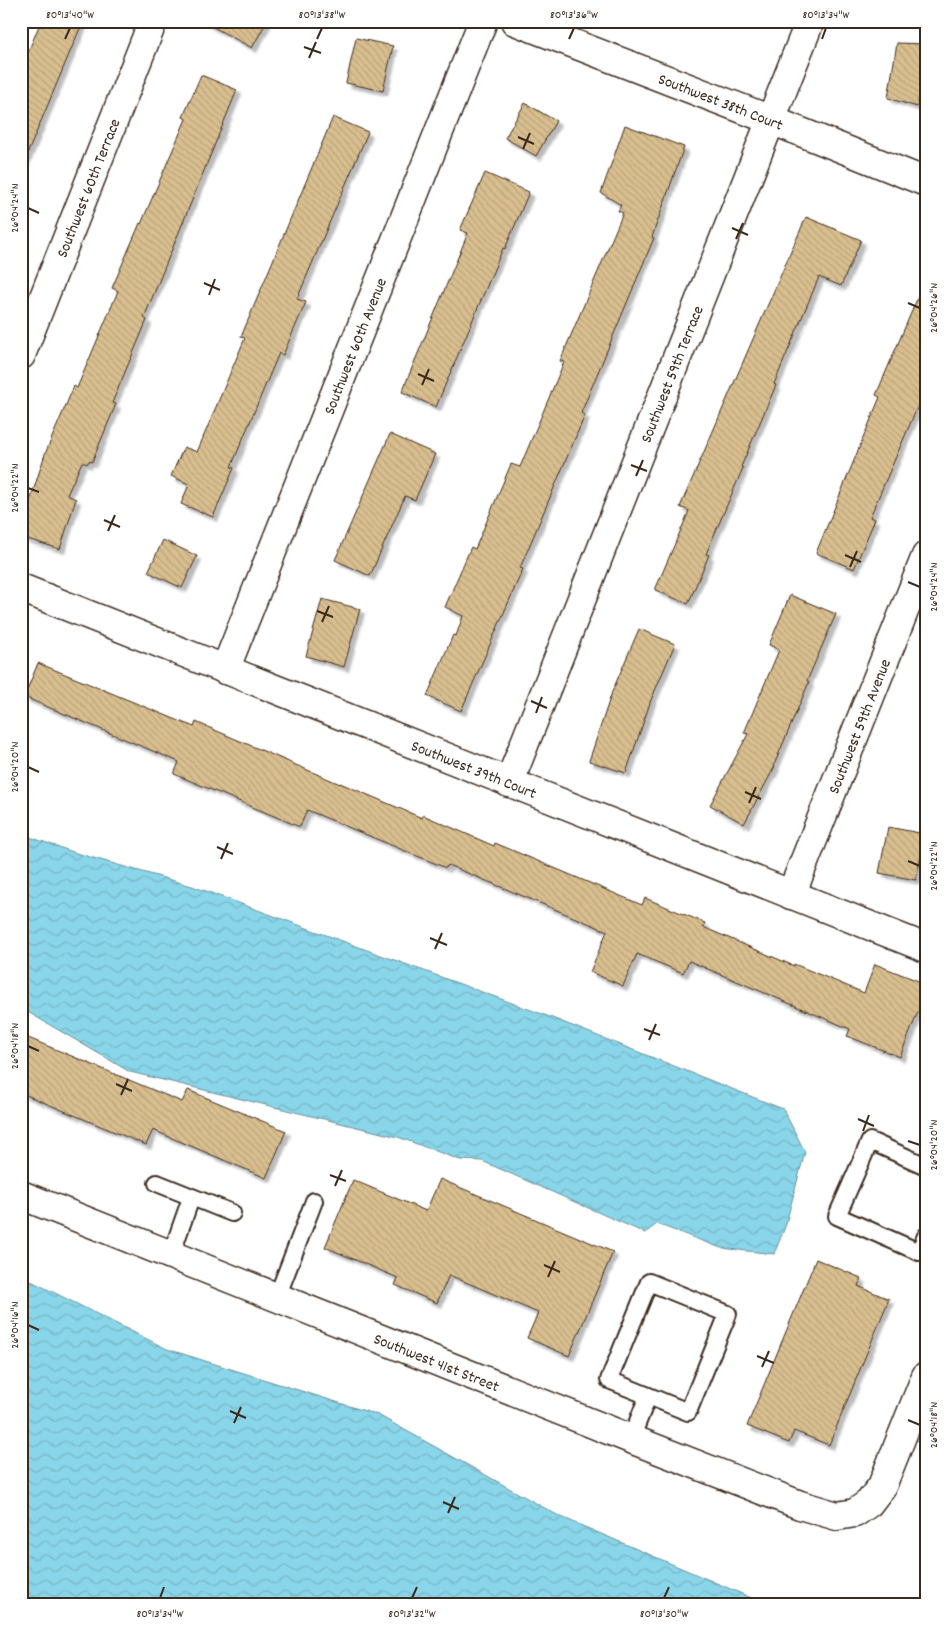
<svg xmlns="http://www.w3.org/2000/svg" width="947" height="1626" font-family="Dekko,sans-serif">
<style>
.water{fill:url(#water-waves);stroke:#6a9198}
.building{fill:url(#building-back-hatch);stroke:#3b2a1e;filter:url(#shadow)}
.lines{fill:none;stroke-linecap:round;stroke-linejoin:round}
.service-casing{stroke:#3b2a1e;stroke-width:20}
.minor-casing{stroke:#3b2a1e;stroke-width:31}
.service{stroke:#fff;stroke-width:16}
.minor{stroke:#fff;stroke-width:28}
.ticks{fill:none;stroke:#3b2a1e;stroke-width:2}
.labels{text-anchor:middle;stroke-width:4;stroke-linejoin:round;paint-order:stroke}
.street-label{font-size:16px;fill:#3b2a1e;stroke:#fff}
.neatline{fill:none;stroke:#3b2a1e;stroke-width:2}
.ticks-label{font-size:12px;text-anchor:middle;fill:#3b2a1e}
</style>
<defs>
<pattern id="water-waves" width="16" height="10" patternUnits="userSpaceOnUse" patternTransform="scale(1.25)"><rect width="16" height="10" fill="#89d5e9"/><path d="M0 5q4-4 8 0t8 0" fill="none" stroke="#77b7c7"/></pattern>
<pattern id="building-back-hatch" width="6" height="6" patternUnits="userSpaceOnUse" patternTransform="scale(1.25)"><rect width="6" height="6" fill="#d9bf8f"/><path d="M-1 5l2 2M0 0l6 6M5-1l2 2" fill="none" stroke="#bba47b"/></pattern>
<filter id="shadow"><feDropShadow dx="4.5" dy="4.5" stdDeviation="1" flood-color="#0004"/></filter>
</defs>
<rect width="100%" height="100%" fill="#fff"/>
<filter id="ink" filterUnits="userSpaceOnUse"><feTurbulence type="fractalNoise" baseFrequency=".02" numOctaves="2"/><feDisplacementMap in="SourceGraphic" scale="10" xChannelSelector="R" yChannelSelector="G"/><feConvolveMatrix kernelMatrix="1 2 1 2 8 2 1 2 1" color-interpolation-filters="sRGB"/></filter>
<g filter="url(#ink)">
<g class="water">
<path d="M21 834 76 853 192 886 542 1014 783 1109 805 1152 785 1227 774 1254 721 1248 657 1224 645 1233 482 1161 460 1160 398 1137 130 1072 21 1008Z"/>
<path d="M21 1276 167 1349 378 1415 559 1516 768 1605H21Z"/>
</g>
<g class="building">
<path d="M41 21H83L21 169V69Z"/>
<path d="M202 21H267L252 48Z"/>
<path d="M356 38 393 46 383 91 346 83Z"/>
<path d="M897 43 926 44V66L917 107 888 98Z"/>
<path d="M201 75 237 90 144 318 147 320 112 403 116 404 92 462 89 461 87 464 82 462 67 495 76 499 60 549 21 537V529L45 454 74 386 77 388 118 291 112 288 140 223 141 224 186 119 183 117Z"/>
<path d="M525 103 556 121 536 156 505 138Z"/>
<path d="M333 117 368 132 297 299 306 302 283 355 279 353 231 467 234 468 213 517 181 504 189 484 171 476 184 447 197 452 245 338 241 337Z"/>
<path d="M625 125 684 147 652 237 654 238 581 413 585 415 520 568 523 569 461 711 427 696 453 635 456 636 463 616 445 607 471 547 475 549 511 464 520 467 564 362 560 361 623 213 618 211 621 205 601 193Z"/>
<path d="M485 173 529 192 505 249 503 248 436 407 402 392 468 233 460 230Z"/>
<path d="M806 217 861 240 841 286 819 277 774 384 776 385 741 467 743 468 706 554 709 555 688 604 655 590 689 511 680 507Z"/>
<path d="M926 278V387L870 517 875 519 854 569 816 553 880 397 876 395Z"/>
<path d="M390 434 435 454 415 500 405 496 370 576 335 560Z"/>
<path d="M163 540 197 556 182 588 148 572Z"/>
<path d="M790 595 836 614 807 681 809 682 774 765 775 766 744 824 710 805 748 734 744 733 779 650 769 645Z"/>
<path d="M322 599 360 609 344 667 306 656Z"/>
<path d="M639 629 675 644 651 700 626 773 589 761 612 692Z"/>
<path d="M38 663 194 727 196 722 340 784V783L422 818 423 815 494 846 495 843 642 905 645 898 705 923 703 927 794 966V964L864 993 875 964 926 984V992L900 1057 847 1036 850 1029 689 961 683 973 637 954 623 986 590 972 607 931 448 865 446 868 307 810 300 827 174 774 179 762 24 697Z"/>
<path d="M888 827 925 834 916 880 879 873Z"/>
<path d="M21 1035 182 1102 188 1090 286 1131 266 1178 153 1130 146 1145 21 1093Z"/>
<path d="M440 1179 613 1252 569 1356 527 1338 538 1313 449 1275 437 1303 395 1285 398 1278 325 1247 353 1180 426 1211Z"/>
<path d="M816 1259 861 1278 858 1286 889 1299 829 1445 794 1431 789 1443 747 1426Z"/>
</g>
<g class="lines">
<g class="service-casing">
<g id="service">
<path d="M926 1166 870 1141 837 1216 919 1252 926 1236"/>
<path d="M157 1183 232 1213"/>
<path d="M171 1255 191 1198"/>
<path d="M649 1282 728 1314 688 1412 609 1380Z"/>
<path d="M277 1297 314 1201"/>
<path d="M631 1439 648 1396"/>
</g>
</g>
<g class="minor-casing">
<g id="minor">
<path id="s1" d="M515 21 771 120 926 182"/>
<path id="s2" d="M21 355 153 21"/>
<path id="s3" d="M21 588 926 948"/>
<path id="s4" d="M225 670 483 21"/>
<path id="s5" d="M509 783 810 21"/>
<path id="s6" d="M791 895 926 556"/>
<path id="s7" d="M21 1195 631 1439 800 1505 837 1516 855 1513 869 1503 882 1486 926 1376"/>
</g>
</g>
<use href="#service" class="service"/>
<use href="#minor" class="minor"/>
</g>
</g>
<path class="ticks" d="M65 39 70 28M317 39 322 28M569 39 574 28M822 39 826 28M304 47 321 53M309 58 316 42M518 137 534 144M523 149 530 133M28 208 39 213M732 228 748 235M736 239 743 223M204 283 220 290M209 295 215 279M908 303 920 308M418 374 434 381M422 385 429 369M631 465 647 471M636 476 643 460M28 488 39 492M104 520 120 527M108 531 115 515M845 555 861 562M850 567 857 551M908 582 920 587M317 611 333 617M322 622 329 606M531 701 547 708M536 713 542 697M28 767 39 772M745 792 761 799M749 803 756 787M217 847 233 854M221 859 228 843M908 861 920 866M430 938 447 945M435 949 442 933M644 1029 660 1035M649 1040 656 1024M28 1046 39 1051M116 1084 132 1091M121 1095 128 1079M858 1119 874 1126M863 1131 869 1115M908 1141 920 1145M330 1175 346 1181M335 1186 342 1170M544 1265 560 1272M548 1277 555 1261M28 1325 39 1330M757 1356 774 1363M762 1367 769 1351M230 1411 246 1418M908 1420 920 1425M234 1423 241 1407M443 1502 459 1509M448 1513 455 1497M160 1598 164 1587M412 1598 417 1587M664 1598 669 1587"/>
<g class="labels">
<g class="street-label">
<text dy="6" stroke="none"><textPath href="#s1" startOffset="221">Southwest 38th Court</textPath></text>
<text dy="6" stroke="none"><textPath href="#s2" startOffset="180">Southwest 60th Terrace</textPath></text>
<text dy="6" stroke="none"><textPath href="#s4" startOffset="349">Southwest 60th Avenue</textPath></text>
<text dy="6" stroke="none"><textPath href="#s5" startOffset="440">Southwest 59th Terrace</textPath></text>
<text dy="6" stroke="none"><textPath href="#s6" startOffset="182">Southwest 59th Avenue</textPath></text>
<text dy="6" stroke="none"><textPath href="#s3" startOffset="488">Southwest 39th Court</textPath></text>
<text dy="6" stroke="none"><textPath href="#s7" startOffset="448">Southwest 41st Street</textPath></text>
</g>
</g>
<rect width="947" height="1626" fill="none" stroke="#fff" stroke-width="55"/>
<rect x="28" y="28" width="892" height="1570" class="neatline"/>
<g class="ticks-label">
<text x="70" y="18">80°13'40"W</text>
<text x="322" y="18">80°13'38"W</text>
<text x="574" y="18">80°13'36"W</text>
<text x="826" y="18">80°13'34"W</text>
<text transform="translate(14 208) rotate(-90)" y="4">26°04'24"N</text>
<text transform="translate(933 308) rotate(-90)" y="4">26°04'26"N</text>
<text transform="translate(14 488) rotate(-90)" y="4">26°04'22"N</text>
<text transform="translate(933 587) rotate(-90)" y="4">26°04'24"N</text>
<text transform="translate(14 767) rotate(-90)" y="4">26°04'20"N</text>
<text transform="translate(933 866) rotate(-90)" y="4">26°04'22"N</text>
<text transform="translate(14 1046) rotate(-90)" y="4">26°04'18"N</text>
<text transform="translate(933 1145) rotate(-90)" y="4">26°04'20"N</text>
<text transform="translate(14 1325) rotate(-90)" y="4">26°04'16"N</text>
<text transform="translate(933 1425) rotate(-90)" y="4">26°04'18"N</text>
<text x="160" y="1617">80°13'34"W</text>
<text x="412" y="1617">80°13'32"W</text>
<text x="664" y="1617">80°13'30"W</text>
</g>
</svg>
